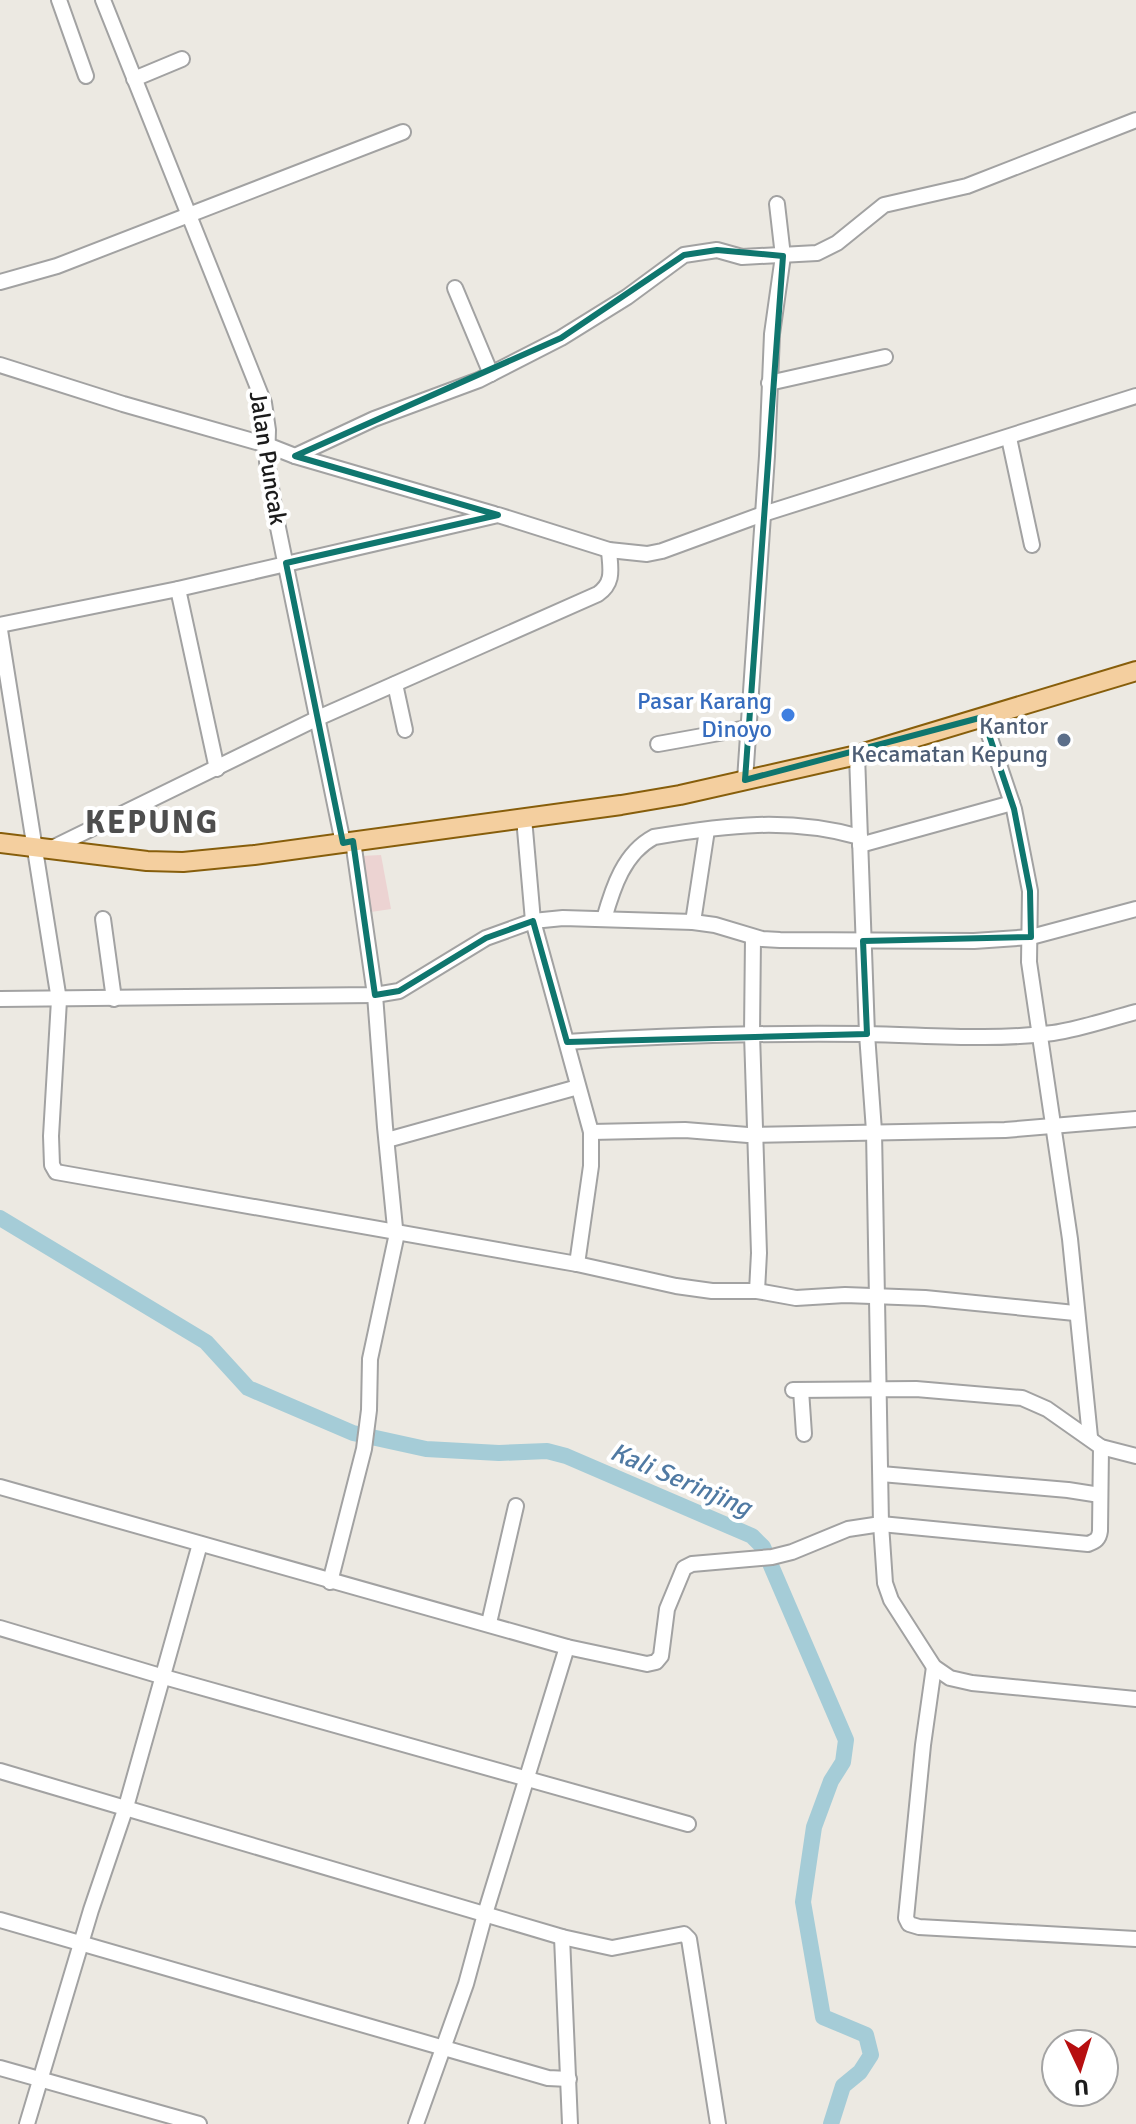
<svg xmlns="http://www.w3.org/2000/svg" width="1136" height="2124" viewBox="0 0 1136 2124" font-family="Signika,sans-serif">
<style>
.commercial{fill:#ecd3d2}
.lines{fill:none;stroke-linecap:round;stroke-linejoin:round}
.river{stroke:#a5ccd7;stroke-width:16}
.minor-casing{stroke:#a2a2a2;stroke-width:18}
.major-casing{stroke:#875e0b;stroke-width:22}
.minor{stroke:#fff;stroke-width:14}
.major{stroke:#f4cf9f;stroke-width:18}
.marked{fill:none;stroke:#0f766e;stroke-width:6;stroke-linejoin:round}
.shop-dot{fill:#3f7fe0;stroke:#fff;stroke-width:3}
.service-dot{fill:#5c6f8a;stroke:#fff;stroke-width:3}
.labels{text-anchor:middle;stroke-width:8;stroke-linejoin:round;paint-order:stroke}
.street-label{font-size:24px;fill:#1b1b1b;stroke:#fff}
.shop-label{font-size:24px;fill:#366cbe;stroke:#fff;text-anchor:end}
.service-label{font-size:24px;fill:#4e5e75;stroke:#fff;text-anchor:end}
.water-label{font-size:26px;font-style:italic;fill:#507aa3;stroke:#fff}
.district-label{font-size:32px;font-weight:bold;letter-spacing:2px;fill:#4e4e4e;stroke:#fff}
</style>
<rect width="100%" height="100%" fill="#ece9e2"/>
<polygon class="commercial" points="381,855 391,909 371,912 361,856"/>
<g class="lines">
<polyline class="river" points="0,1218 206,1342 248,1388 353,1433 426,1449 499,1453 547,1451 566,1456 752,1536 763,1547 846,1740 843,1762 831,1781 814,1827 803,1902 823,2017 866,2035 871,2055 860,2072 843,2086 831,2124"/>
<defs>
<g id="minor">
<polyline points="59,0 86,76"/>
<polyline points="103,0 264,403 268,430 267,462 275,513 343,843"/>
<polyline points="134,79 182,59"/>
<polyline points="0,282 57,266 403,132"/>
<polyline points="455,288 491,374"/>
<polyline points="0,365 123,404 267,445 295,456 494,514"/>
<polyline points="769,383 885,357"/>
<polyline points="1009,438 1032,545"/>
<polyline points="295,456 374,419 479,380 561,338 627,297 684,255 717,250 742,257 817,253 837,243 884,205 967,186 1136,120"/>
<polyline points="178,589 217,769"/>
<polyline points="0,625 178,589 498,515 609,550 647,554 662,551 763,514 1136,396"/>
<polyline points="0,630 59,1000 51,1136 52,1165 56,1172 577,1264 676,1286 712,1291 757,1291 796,1298 845,1295 925,1298 1075,1313"/>
<polyline points="395,684 405,730"/>
<polyline points="983,717 1014,809 1030,891 1029,962 1070,1239 1090,1437"/>
<polyline points="658,744 747,728"/>
<polyline points="857,755 867,1034 874,1131 881,1524 885,1583 891,1600 934,1667 950,1678 972,1683 1136,1699"/>
<polyline points="745,780 767,456 772,334 783,256 777,204"/>
<polyline points="524,818 533,921 591,1132 591,1166 577,1264"/>
<polyline points="860,845 1012,803"/>
<path d="M 50,849 L 318,718 L 598,594 C 615,582 610,568 609,550"/>
<polyline points="103,919 114,999"/>
<path d="M 604,919 C 613,887 624,853 654,837 C 726,825 789,817 860,837"/>
<polyline points="693,922 707,830"/>
<polyline points="753,937 752,1034 759,1253 757,1291"/>
<polyline points="0,999 375,995 399,991 486,938 533,921 563,918 693,922 715,925 762,939 780,940 974,941 1031,937 1136,909"/>
<path d="M 567,1042 C 666,1035 766,1033 865,1034 C 928,1035 990,1041 1053,1033 C 1081,1029 1109,1019 1136,1012"/>
<polyline points="591,1132 685,1130 748,1135 1005,1130 1136,1119"/>
<polyline points="387,1140 578,1087"/>
<polyline points="793,1390 916,1389 1022,1398 1047,1409 1101,1447 1136,1456"/>
<polyline points="801,1390 804,1434"/>
<polyline points="881,1474 1068,1490 1100,1495"/>
<path d="M 0,1487 L 567,1647 L 647,1664 L 656,1662 L 661,1656 L 667,1609 L 684,1568 L 692,1564 L 772,1557 L 792,1552 L 848,1529 L 881,1524 L 1088,1544 C 1096,1541 1099,1539 1100,1531 L 1101,1447"/>
<polyline points="330,1582 364,1449 369,1410 370,1359 396,1238 385,1127 375,995 353,841"/>
<polyline points="489,1623 516,1506"/>
<polyline points="0,1628 164,1677 688,1824"/>
<polyline points="934,1667 923,1745 906,1918 909,1924 919,1927 1136,1939"/>
<polyline points="0,1771 562,1937 612,1948 684,1934 689,1939 718,2124"/>
<polyline points="0,1920 548,2078 569,2079"/>
<polyline points="562,1937 570,2124"/>
<polyline points="0,2068 199,2124"/>
<polyline points="27,2124 91,1910 126,1807 200,1544"/>
<polyline points="416,2124 466,1984 485,1914 567,1647"/>
</g>
<polyline id="major" points="0,843 147,861 183,862 254,855 621,805 680,795 857,755 1136,671"/>
</defs>
<use href="#minor" class="minor-casing"/>
<use href="#major" class="major-casing"/>
<use href="#minor" class="minor"/>
<use href="#major" class="major"/>
</g>
<path class="marked" d="M 717,250 L 783,256 L 745,780 L 983,717 L 1014,809 L 1030,891 L 1031,937 L 863,941 L 867,1034 L 567,1042 L 533,921 L 486,938 L 399,991 L 375,995 L 353,841 L 343,843 L 286,563 L 498,515 L 295,456 L 561,338 L 684,255 Z"/>
<circle class="shop-dot" cx="788" cy="715" r="8"/>
<circle class="service-dot" cx="1064" cy="740" r="8"/>
<g class="labels">
<g class="street-label">
<text transform="translate(268 458) rotate(81)" y="8">Jalan Puncak</text>
</g>
<g class="shop-label">
<text x="772" y="709">Pasar Karang<tspan x="772" dy="28">Dinoyo</tspan></text>
</g>
<g class="service-label">
<text x="1048" y="734">Kantor<tspan x="1048" dy="28">Kecamatan Kepung</tspan></text>
</g>
<g class="water-label">
<text transform="translate(681 1479) rotate(23)" y="9">Kali Serinjing</text>
</g>
<g class="district-label">
<text x="152" y="833">KEPUNG</text>
</g>
</g>
<g transform="translate(1080 2068) rotate(176)"><circle r="38" fill="#ffffff" stroke="#a4a4a4" stroke-width="2"/>
<path d="M0-6L14 30L0 20L-14 30Z" fill="#b70f10"/>
<text y="-12" font-size="22" font-weight="bold" text-anchor="middle" fill="#1b1b1b">U</text>
</g>
</svg>
